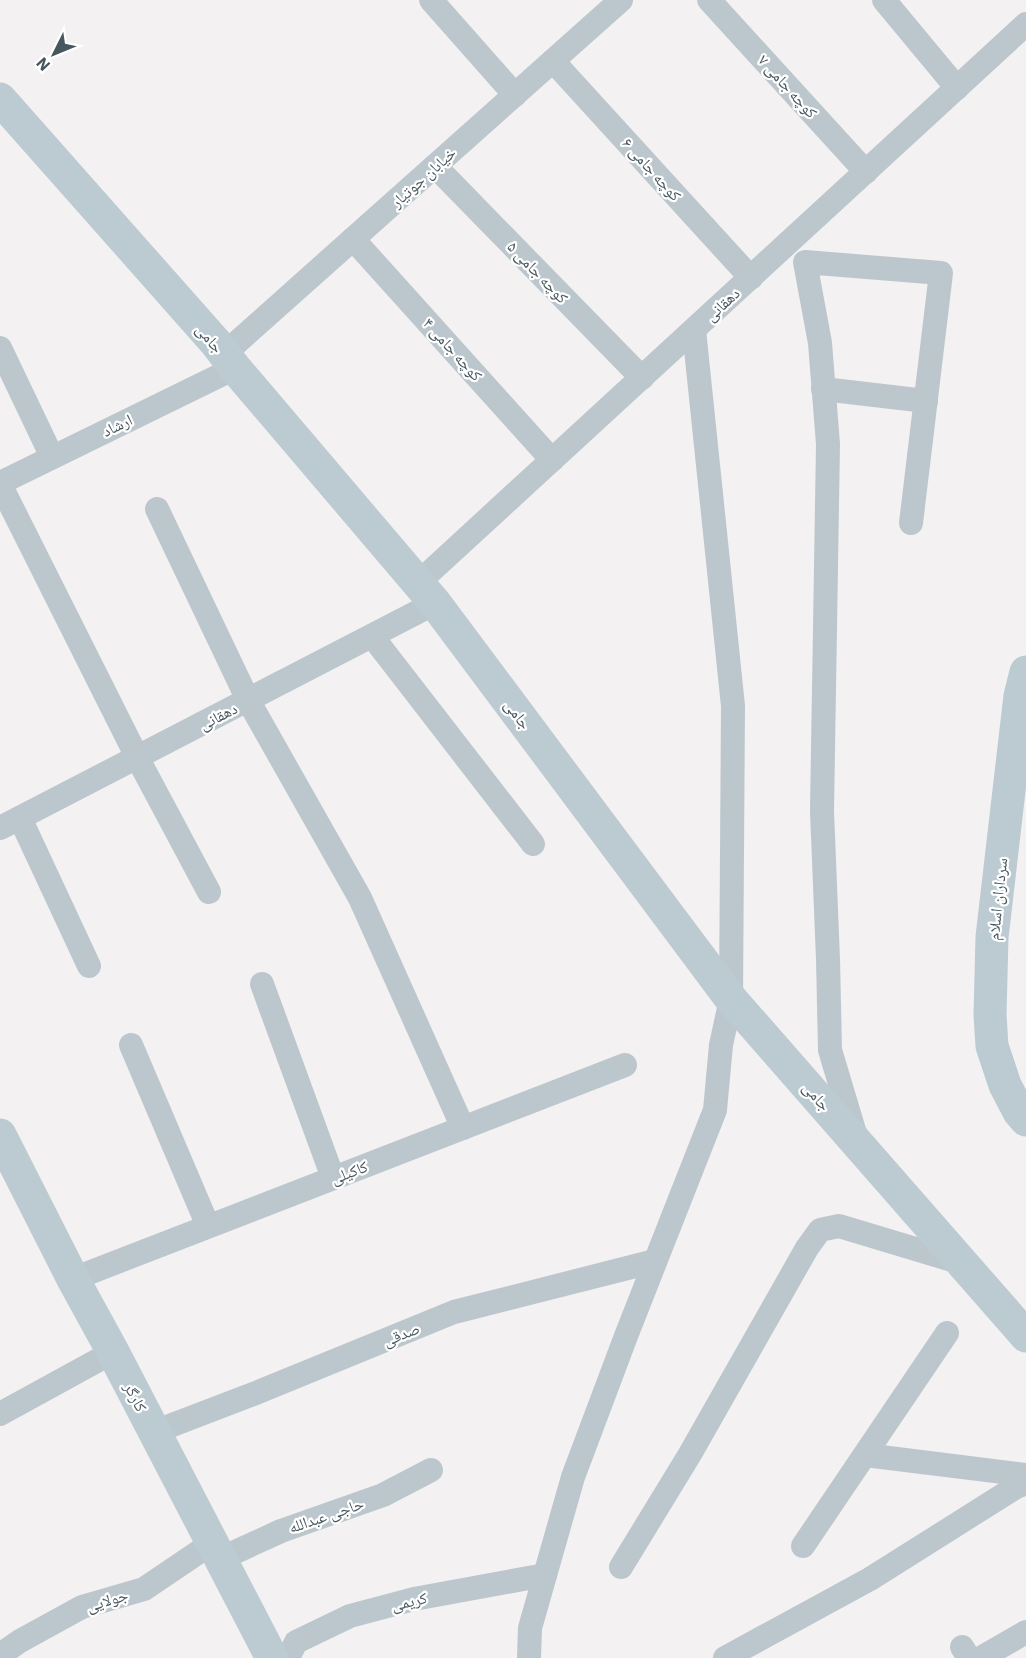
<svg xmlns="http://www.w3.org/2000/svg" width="1026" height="1658" viewBox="0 0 1026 1658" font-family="'IBM Plex Sans','Noto Naskh Arabic',sans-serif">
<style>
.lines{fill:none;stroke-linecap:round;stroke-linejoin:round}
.street{stroke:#bcc7cd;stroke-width:24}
.secondary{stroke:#bccad2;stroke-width:33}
.labels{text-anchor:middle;stroke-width:4.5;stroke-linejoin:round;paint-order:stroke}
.street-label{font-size:16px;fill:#48575e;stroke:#fff}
</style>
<rect width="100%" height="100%" fill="#f3f1f1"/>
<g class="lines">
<g class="street">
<polyline points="431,0 515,95"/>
<polyline points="709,0 866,172"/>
<polyline points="884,0 957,88"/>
<polyline points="553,61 751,278"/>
<polyline points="435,166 642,378"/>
<polyline points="353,239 552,460"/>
<polyline points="0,348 52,457"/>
<polyline points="224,354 621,0"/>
<polyline points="823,389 926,401"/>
<polyline points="0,483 235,368"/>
<polyline points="0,484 137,757 209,892"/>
<polyline points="157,509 248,700 360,898 463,1128"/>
<polyline points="418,583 1026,24"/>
<polyline points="372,636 533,844"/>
<polyline points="20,818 89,966"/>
<polyline points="0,828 435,603"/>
<polyline points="262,984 333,1178"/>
<polyline points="131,1045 208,1226"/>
<polyline points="856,1137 830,1050 828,959 822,811 828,444 820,343 805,262 941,273 911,523"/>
<polyline points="73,1279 625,1065"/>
<polyline points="0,1414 113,1352"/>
<polyline points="154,1432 256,1393 454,1312 655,1261"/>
<polyline points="865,1455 1026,1475"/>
<polyline points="803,1546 947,1333"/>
<polyline points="220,1559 281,1531 383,1495 431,1470"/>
<polyline points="621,1567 690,1454 807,1248 820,1230 839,1226 962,1263"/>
<polyline points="962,1647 969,1658"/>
<polyline points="0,1655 20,1641 82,1607 144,1589 212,1543"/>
<polyline points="288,1658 296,1642 350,1616 414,1599 545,1575"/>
<polyline points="529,1658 530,1628 573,1477 626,1336 715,1110 721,1045 731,999 733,706 694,330"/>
<polyline points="725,1658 870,1579 1016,1487 1026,1483"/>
<polyline points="981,1658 1026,1632"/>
</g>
<g class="secondary">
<polyline points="0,99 216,343 235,368 435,603 731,999 1026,1336"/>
<polyline points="1026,672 1020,696 992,937 990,1015 992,1046 1005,1085 1019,1112 1026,1120"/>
<polyline points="0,1135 73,1279 113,1352 272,1658"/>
</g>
</g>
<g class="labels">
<g class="street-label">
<text transform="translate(788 86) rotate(48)" y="6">کوچه جامی ۷</text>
<text transform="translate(652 169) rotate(48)" y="6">کوچه جامی ۶</text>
<text transform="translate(423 177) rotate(-42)" y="6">خیابان جوتیار</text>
<text transform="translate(538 272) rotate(46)" y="6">کوچه جامی ۵</text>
<text transform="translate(722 304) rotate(-43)" y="6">دهقانی</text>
<text transform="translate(210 338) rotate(50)" y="6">جامی</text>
<text transform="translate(453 349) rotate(48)" y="6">کوچه جامی ۴</text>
<text transform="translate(117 425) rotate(-26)" y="6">ارشاد</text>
<text transform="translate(518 714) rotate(53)" y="6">جامی</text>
<text transform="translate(218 716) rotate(-27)" y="6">دهقانی</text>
<text transform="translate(997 899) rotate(-84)" y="6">سرداران اسلام</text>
<text transform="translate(817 1096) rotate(49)" y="6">جامی</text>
<text transform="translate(349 1172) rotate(-21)" y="6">کاکیلی</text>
<text transform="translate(401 1334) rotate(-22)" y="6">صدقی</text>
<text transform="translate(136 1397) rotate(63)" y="6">کارگر</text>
<text transform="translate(326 1515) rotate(-19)" y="6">حاجی عبدالله</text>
<text transform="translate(107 1600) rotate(-17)" y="6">جولایی</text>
<text transform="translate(409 1601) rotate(-13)" y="6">کریمی</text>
</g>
</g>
<g transform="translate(54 54) rotate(227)" stroke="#ffffff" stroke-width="4.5" paint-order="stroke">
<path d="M0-4.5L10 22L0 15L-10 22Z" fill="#48575e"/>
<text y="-9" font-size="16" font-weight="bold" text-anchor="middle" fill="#48575e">N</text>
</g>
</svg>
